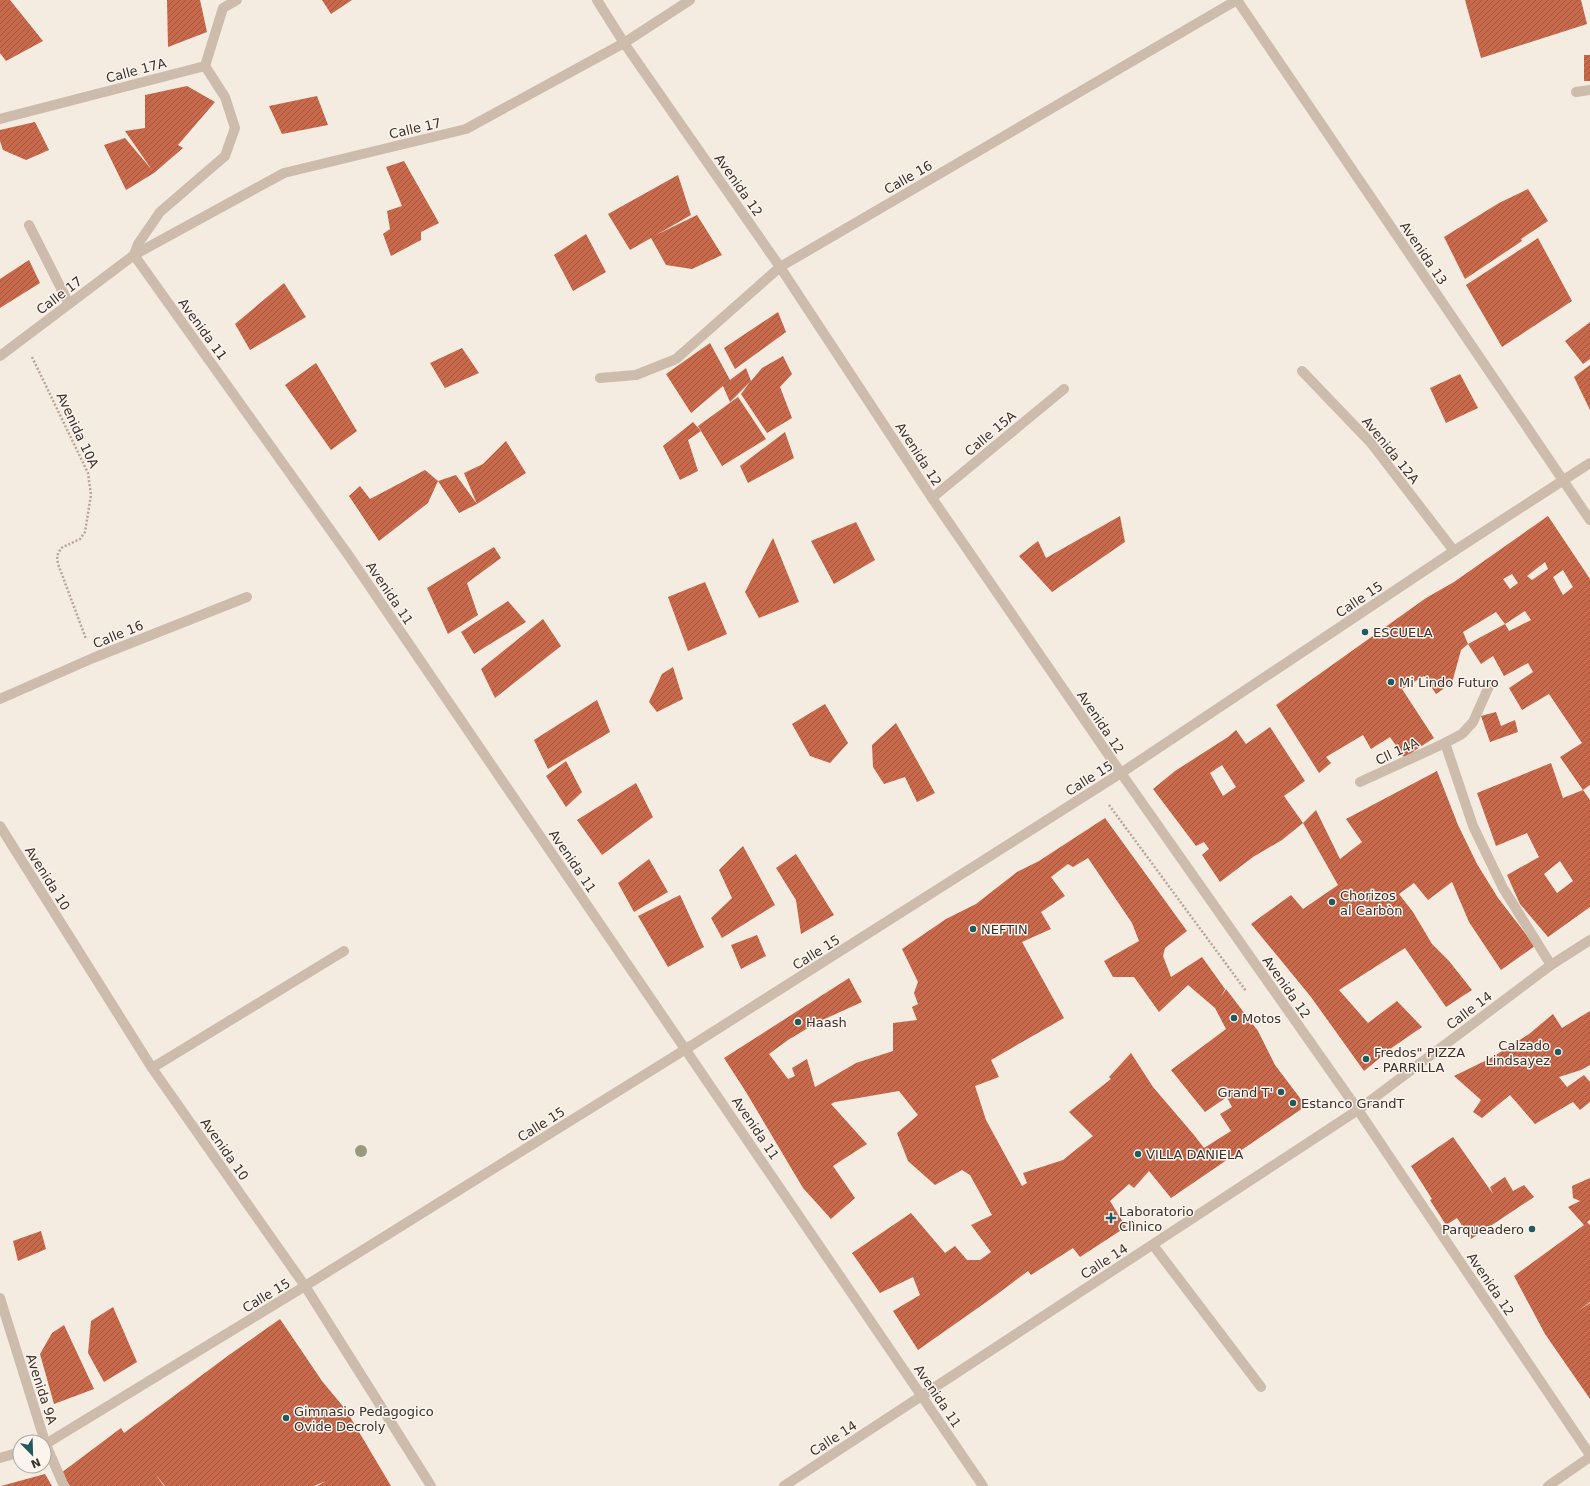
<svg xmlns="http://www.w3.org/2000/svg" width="1590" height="1486" viewBox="0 0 1590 1486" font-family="'DejaVu Sans',sans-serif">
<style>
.building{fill:url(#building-hatch);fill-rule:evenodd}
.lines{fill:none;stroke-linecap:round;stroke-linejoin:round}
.path{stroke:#b9a596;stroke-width:2.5;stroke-dasharray:2 2;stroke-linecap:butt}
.minor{stroke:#cdbbac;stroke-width:10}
.tree{fill:#969b7f}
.poi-dot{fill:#1f5a5e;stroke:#fbf5ee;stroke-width:1.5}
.labels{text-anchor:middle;stroke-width:3;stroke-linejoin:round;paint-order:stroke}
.street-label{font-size:13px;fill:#3b302b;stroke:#fbf5ee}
.poi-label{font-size:13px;fill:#3b302b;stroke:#fbf5ee;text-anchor:start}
</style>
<defs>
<pattern id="building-hatch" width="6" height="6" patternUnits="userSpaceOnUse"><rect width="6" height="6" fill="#c8694b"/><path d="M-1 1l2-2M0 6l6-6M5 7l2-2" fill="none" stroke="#a4573f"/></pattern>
</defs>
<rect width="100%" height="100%" fill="#f4ebe1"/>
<g class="building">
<polygon points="0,0 10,0 43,41 6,61 0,53"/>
<polygon points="167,0 200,0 207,32 168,47"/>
<polygon points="322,0 352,0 331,14"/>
<polygon points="1465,0 1581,0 1587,24 1481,58"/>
<rect x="1584" y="55" width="6" height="26"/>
<polygon points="187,86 215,102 178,145 183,148 154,173 126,190 104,145 125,138 152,170 125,131 145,128 145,95"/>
<polygon points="317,96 328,125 282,134 269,106"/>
<polygon points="35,122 49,150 26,160 3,150 0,141 0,130"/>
<polygon points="404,161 439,223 421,232 421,240 391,256 383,234 390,229 387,211 402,206 386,167"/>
<polygon points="678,175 691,215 656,235 697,215 722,255 692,269 666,265 651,238 630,250 608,214"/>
<polygon points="1528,189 1548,221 1521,239 1522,241 1465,279 1444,237 1499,203"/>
<polygon points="586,234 606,272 573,291 554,255"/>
<polygon points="1538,238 1572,301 1502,347 1466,285"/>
<polygon points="29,260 40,283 0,308 0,279"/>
<polygon points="284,283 306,317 250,350 235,324"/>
<polygon points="778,312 786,332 735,369 724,348"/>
<polygon points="1590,322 1590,359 1583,364 1565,341"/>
<polygon points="710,343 730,380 746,368 751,381 762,368 783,356 792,374 780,387 792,418 767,433 741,394 750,382 730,402 723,386 691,413 666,374"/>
<polygon points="462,348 479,373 445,388 430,363"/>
<polygon points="316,363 357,431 331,450 285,385"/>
<polygon points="1590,365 1590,410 1574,377"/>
<polygon points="1460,374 1478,408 1446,423 1430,388"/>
<polygon points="738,397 766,439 722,466 698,426"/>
<polygon points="693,422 701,431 688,440 698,471 680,480 663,446"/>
<polygon points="785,432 794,458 748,483 740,466"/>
<polygon points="506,441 526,473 477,504 459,513 438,481 456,475 477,504 464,473 483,464"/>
<polygon points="425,470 438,481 428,503 379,541 349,496 360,486 370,499"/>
<polygon points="1120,516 1125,542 1052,592 1019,556 1038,541 1046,558"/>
<path d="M 1548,516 L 1590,579 L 1590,785 L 1583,790 L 1560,757 L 1582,743 L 1549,694 L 1522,710 L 1509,688 L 1533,672 L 1528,663 L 1504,676 L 1493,656 L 1481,664 L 1468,644 L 1505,624 L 1509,631 L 1531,620 L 1525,611 L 1505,624 L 1496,612 L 1463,632 L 1468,644 L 1461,650 L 1452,683 L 1436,694 L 1424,676 L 1402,689 L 1434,738 L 1414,751 L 1406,760 L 1390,737 L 1371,749 L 1363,735 L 1326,757 L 1331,763 L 1319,773 L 1276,705 L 1426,598 L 1454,582 ZM 1545,562 L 1548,569 L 1532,580 L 1527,576 ZM 1563,570 L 1573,587 L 1563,595 L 1553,577 ZM 1512,574 L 1518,583 L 1510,589 L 1503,579 Z"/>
<polygon points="856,522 875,560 834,584 811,541"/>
<polygon points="773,538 799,602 759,618 745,592"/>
<polygon points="494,547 501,558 467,583 478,615 448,634 427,588"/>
<polygon points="705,582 727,634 688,651 668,597"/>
<polygon points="508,601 526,622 474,654 461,632"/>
<polygon points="543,619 561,646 495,698 481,669"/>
<polygon points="673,667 683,699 657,712 649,702 662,674"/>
<polygon points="597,700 610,732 548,769 534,740"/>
<polygon points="825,704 848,743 830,763 810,756 792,724"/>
<polygon points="1496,712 1501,726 1515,720 1518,732 1490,742 1481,716"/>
<polygon points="896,723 935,793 917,802 905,777 884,784 873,767 872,745"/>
<path d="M 1270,727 L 1305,781 L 1284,796 L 1303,823 L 1282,840 L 1253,857 L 1220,882 L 1202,855 L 1209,849 L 1204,842 L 1196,846 L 1153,789 L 1175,771 L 1228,737 L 1236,730 L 1246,744 ZM 1222,765 L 1236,787 L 1223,796 L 1210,773 Z"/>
<polygon points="566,761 582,792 566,807 546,776"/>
<path d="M 1551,763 L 1563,798 L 1583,790 L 1590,800 L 1590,907 L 1548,937 L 1520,904 L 1507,875 L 1539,857 L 1527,833 L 1496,846 L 1477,793 ZM 1560,861 L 1573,881 L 1557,893 L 1544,874 Z"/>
<polygon points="1437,771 1458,825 1477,864 1498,898 1535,946 1501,970 1469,922 1452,882 1428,900 1414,883 1399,894 1413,912 1432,944 1449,961 1472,990 1446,1007 1405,948 1339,990 1368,1023 1397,1001 1422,1027 1393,1047 1364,1071 1311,997 1251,924 1291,895 1303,909 1338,885 1303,823 1316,810 1340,859 1362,842 1346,819"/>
<polygon points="636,783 653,817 602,855 577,820"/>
<path d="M 1105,818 L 1187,931 L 1165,948 L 1163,956 L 1171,977 L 1202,957 L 1225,989 L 1221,997 L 1226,989 L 1258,1031 L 1275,1065 L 1306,1106 L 1171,1198 L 1149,1171 L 1134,1188 L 1129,1184 L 1110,1201 L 1126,1227 L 1080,1257 L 1073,1248 L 1031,1275 L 1028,1271 L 992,1298 L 918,1350 L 893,1311 L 920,1295 L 913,1277 L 880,1293 L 852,1253 L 911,1213 L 945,1253 L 955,1246 L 967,1260 L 980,1260 L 991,1252 L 971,1225 L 992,1215 L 970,1175 L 962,1170 L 935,1185 L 908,1161 L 897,1133 L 918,1115 L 899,1091 L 835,1102 L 831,1104 L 867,1144 L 833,1166 L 855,1198 L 831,1219 L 803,1188 L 746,1092 L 724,1058 L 849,978 L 862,1002 L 818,1022 L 788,1040 L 769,1054 L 788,1079 L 795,1076 L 792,1068 L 807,1059 L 815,1087 L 856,1063 L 893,1051 L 893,1023 L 917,1020 L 912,1007 L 918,1004 L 914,993 L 918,982 L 902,949 L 946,919 L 976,904 L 1017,872 L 1039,861 ZM 1088,858 L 1132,923 L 1139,941 L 1104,961 L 1113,977 L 1134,977 L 1159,1012 L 1188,985 L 1215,1008 L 1226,1029 L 1171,1070 L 1205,1112 L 1227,1097 L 1232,1107 L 1220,1114 L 1231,1131 L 1204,1148 L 1194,1135 L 1153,1087 L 1131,1053 L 1109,1077 L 1111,1079 L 1069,1112 L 1093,1136 L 1063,1160 L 1023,1173 L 1027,1183 L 1022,1186 L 986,1120 L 975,1086 L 999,1077 L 991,1060 L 1064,1018 L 1022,942 L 1051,929 L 1041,912 L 1065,896 L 1051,877 L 1068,864 L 1073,867 Z"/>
<polygon points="743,846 775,905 722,938 711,918 732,898 719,870"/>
<polygon points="796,854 834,915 801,934 796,900 776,868"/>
<polygon points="649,859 668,892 634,912 618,883"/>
<polygon points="680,895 704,947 668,967 638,916"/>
<polygon points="757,935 766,956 741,969 731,945"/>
<polygon points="1590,1011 1590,1065 1581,1070 1559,1077 1567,1087 1584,1075 1590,1082 1590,1102 1580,1110 1573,1102 1535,1124 1510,1095 1482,1118 1473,1112 1481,1100 1454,1076 1491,1058 1529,1034 1553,1014 1562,1028"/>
<polygon points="1453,1137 1493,1194 1490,1187 1505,1177 1513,1191 1524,1185 1534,1197 1471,1239 1457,1218 1446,1225 1430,1200 1432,1199 1411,1166"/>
<polygon points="1590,1178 1590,1220 1587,1222 1590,1225 1590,1302 1578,1311 1590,1303 1590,1399 1545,1334 1514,1276 1584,1225 1568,1207 1580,1201 1573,1198 1572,1186"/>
<polygon points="41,1231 46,1249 18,1261 13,1241"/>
<polygon points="113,1307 137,1362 104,1382 88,1353 91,1321"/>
<polygon points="280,1319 322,1381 346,1410 391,1486 317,1486 326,1481 314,1486 165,1486 155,1474 164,1486 70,1486 61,1473 121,1428 124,1433 229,1355"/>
<polygon points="64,1325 94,1389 54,1404 40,1354 52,1333"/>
<polygon points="45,1474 52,1486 1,1486"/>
</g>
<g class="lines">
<g class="path">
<polyline points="32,357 88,473 91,495 85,532 80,539 61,548 57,556 58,564 86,639"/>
<polyline points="1109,805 1246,991"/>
</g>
<g class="minor">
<polyline points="597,0 624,43 780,267 932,498 1121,773 1358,1110 1590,1455"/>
<polyline points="1237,0 1590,520"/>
<polyline points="205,66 223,8 237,0"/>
<polyline points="1576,92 1590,90"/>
<polyline points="0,119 205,66"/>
<polyline points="29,225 69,304"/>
<polyline points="134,255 349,556 983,1486"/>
<polyline points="134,255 138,244 160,212 225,156 235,128 225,97 205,66"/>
<polyline points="0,356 134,255 284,173 466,129 624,43 690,0"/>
<polyline points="1302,371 1371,443 1454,551"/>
<polyline points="600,378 636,375 676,359 780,267 1237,0"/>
<polyline points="932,498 1064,389"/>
<polyline points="1490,684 1473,722 1462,734 1445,743 1473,826 1503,888 1551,965"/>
<polyline points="0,699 93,658 247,597"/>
<polyline points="1360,782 1445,743"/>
<polyline points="0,826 152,1068 305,1286 431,1486"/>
<polyline points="152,1068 344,951"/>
<polyline points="1153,1245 1261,1387"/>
<polyline points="0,1298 46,1445 64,1486"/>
<polyline points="44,1445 305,1286 686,1049 1121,773 1454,551 1590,463"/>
<polyline points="0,1458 20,1452"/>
<polyline points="784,1486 1358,1110 1551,965 1590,940"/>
<polyline points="1548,1486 1590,1457"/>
</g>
</g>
<circle class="tree" cx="361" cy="1151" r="6"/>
<g class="poi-dot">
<circle cx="1365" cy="632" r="4"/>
<circle cx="1391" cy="682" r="4"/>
<circle cx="1332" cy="902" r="4"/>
<circle cx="973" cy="929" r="4"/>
<circle cx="1234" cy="1018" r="4"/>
<circle cx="798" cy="1022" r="4"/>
<circle cx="1558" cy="1052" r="4"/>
<circle cx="1366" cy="1059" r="4"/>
<circle cx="1281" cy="1092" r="4"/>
<circle cx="1293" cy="1103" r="4"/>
<circle cx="1138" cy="1154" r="4"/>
<path d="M1109 1212h4v4h4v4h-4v4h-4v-4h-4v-4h4z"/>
<circle cx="1532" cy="1229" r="4"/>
<circle cx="286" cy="1418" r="4"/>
</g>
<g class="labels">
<g class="street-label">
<text transform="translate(136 70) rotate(-15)" y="5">Calle 17A</text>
<text transform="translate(415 128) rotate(-13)" y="5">Calle 17</text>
<text transform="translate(908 177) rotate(-30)" y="5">Calle 16</text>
<text transform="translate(739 185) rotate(55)" y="5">Avenida 12</text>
<text transform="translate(1424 253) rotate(56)" y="5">Avenida 13</text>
<text transform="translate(59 295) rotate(-37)" y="5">Calle 17</text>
<text transform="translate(203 329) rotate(54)" y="5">Avenida 11</text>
<text transform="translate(78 430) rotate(65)" y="5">Avenida 10A</text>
<text transform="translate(990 433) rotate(-40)" y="5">Calle 15A</text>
<text transform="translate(1391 450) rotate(51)" y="5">Avenida 12A</text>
<text transform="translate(919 454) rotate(57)" y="5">Avenida 12</text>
<text transform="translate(390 593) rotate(56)" y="5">Avenida 11</text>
<text transform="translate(1359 599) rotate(-34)" y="5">Calle 15</text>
<text transform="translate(118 634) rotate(-22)" y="5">Calle 16</text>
<text transform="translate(1101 722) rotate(56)" y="5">Avenida 12</text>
<text transform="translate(1397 751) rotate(-25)" y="5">Cll 14A</text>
<text transform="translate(1089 778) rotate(-32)" y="5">Calle 15</text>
<text transform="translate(573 861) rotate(56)" y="5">Avenida 11</text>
<text transform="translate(48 878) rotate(58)" y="5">Avenida 10</text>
<text transform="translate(816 952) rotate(-32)" y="5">Calle 15</text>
<text transform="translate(1287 987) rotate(55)" y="5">Avenida 12</text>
<text transform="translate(1469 1010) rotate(-37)" y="5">Calle 14</text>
<text transform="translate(541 1124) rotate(-32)" y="5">Calle 15</text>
<text transform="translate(756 1128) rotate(56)" y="5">Avenida 11</text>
<text transform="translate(225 1149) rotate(55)" y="5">Avenida 10</text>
<text transform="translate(1104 1261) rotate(-33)" y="5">Calle 14</text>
<text transform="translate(1491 1284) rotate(56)" y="5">Avenida 12</text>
<text transform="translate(266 1295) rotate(-31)" y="5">Calle 15</text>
<text transform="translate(42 1389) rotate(72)" y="5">Avenida 9A</text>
<text transform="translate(938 1396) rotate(56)" y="5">Avenida 11</text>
<text transform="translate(833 1438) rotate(-33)" y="5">Calle 14</text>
</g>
<g class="poi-label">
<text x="1373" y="637">ESCUELA</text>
<text x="1399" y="687">Mi Lindo Futuro</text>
<text x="1340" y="900">Chorizos<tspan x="1340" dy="15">al Carbòn</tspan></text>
<text x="981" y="934">NEFTIN</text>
<text x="1242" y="1023">Motos</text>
<text x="806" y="1027">Haash</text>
<text x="1550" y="1050" text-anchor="end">Calzado<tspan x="1550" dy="15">Lindsayez</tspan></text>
<text x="1374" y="1057">Fredos" PIZZA<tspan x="1374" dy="15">- PARRILLA</tspan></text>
<text x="1273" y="1097" text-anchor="end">Grand T'</text>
<text x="1301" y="1108">Estanco GrandT</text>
<text x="1146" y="1159">VILLA DANIELA</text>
<text x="1119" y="1216">Laboratorio<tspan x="1119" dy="15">Clìnico</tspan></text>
<text x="1524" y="1234" text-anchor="end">Parqueadero</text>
<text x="294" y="1416">Gimnasio Pedagogico<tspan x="294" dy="15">Ovide Decroly</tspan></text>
</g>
</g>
<g transform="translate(32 1454) rotate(157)"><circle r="19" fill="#fbf5ee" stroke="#aea6a0"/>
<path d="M0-3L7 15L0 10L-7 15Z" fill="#1f5a5e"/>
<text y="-6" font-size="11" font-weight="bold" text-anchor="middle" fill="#3b302b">N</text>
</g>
</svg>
